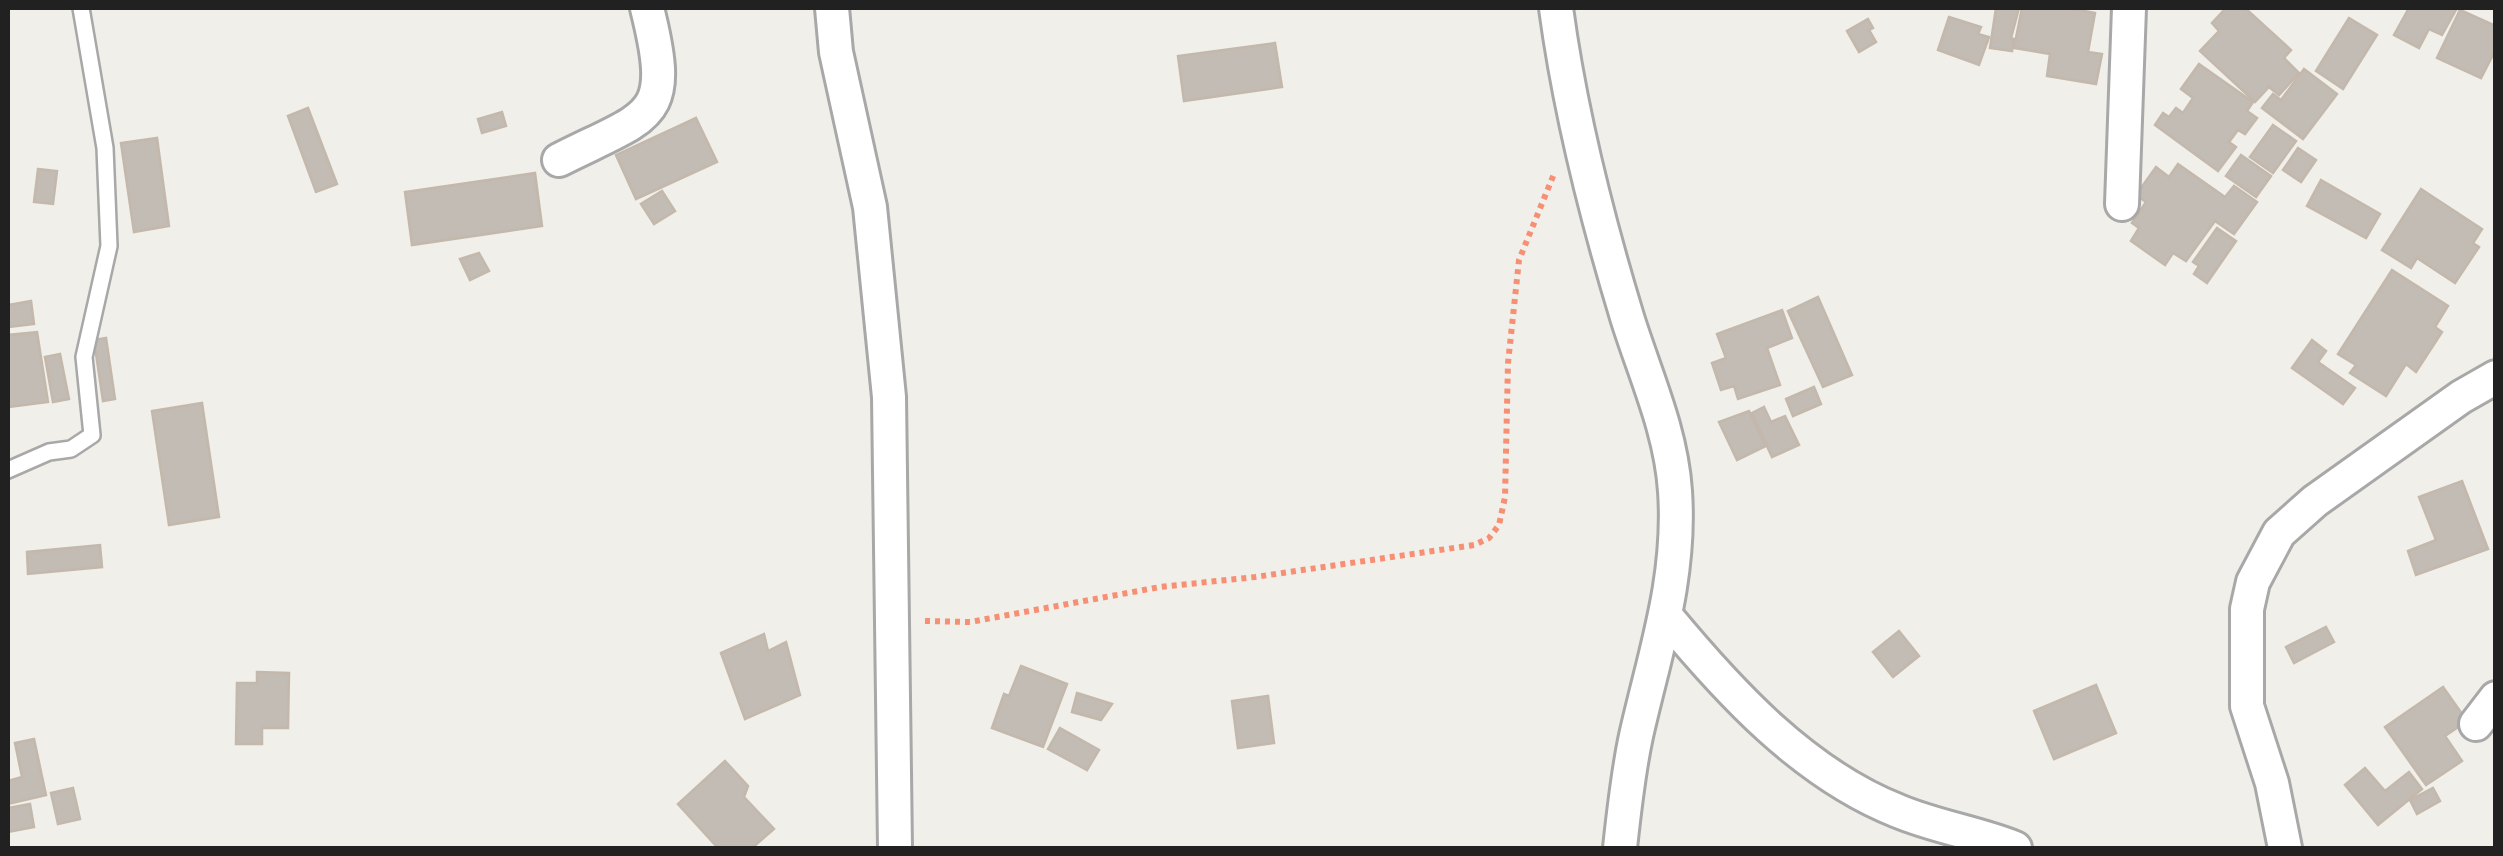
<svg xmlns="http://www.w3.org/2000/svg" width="2503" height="856" viewBox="0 0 2503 856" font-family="'Titillium Web',sans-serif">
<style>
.building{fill:#c2bcb5;stroke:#c3b8ab;stroke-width:2.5}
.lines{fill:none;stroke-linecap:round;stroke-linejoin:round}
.lane-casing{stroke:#a8a8a8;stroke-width:20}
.street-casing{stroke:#a8a8a8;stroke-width:38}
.path{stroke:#f78f74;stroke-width:6;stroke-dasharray:5 5;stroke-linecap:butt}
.lane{stroke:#fff;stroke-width:15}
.street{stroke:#fff;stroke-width:32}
</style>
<rect width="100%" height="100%" fill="#f1efe9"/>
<g class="building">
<polygon points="1996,8 2019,8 2011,38 2014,39 2012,51 1990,48"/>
<polygon points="2022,8 2069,8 2095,13 2088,52 2102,54 2096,84 2047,76 2050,54 2014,48"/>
<polygon points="2226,8 2245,8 2291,50 2284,58 2299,73 2279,95 2269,87 2255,102 2200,51 2219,31 2212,23"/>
<polygon points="2409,8 2457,8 2442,35 2429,29 2419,48 2394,35"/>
<polygon points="2460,10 2496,26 2496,49 2481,78 2437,58"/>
<polygon points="1949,17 1981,27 1978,34 1989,37 1979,65 1938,50"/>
<polygon points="2349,18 2377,35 2343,89 2316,71"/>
<polygon points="1868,19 1873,28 1869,30 1876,42 1859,52 1847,31"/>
<polygon points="1275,43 1282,87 1184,101 1178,56"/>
<polygon points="2199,64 2253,102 2247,111 2257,118 2245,134 2238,130 2229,142 2236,147 2218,171 2155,125 2163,113 2169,117 2176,108 2183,113 2193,98 2181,89"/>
<polygon points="2304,69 2337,94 2303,139 2262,108 2273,94 2281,100"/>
<polygon points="308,108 337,184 316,192 288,116"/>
<polygon points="502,112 506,126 482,133 478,119"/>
<polygon points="696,118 717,162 636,199 616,155"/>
<polygon points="2273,125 2296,141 2273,173 2250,157"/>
<polygon points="157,138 169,226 134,232 121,143"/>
<polygon points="2298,148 2316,160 2301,182 2283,170"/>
<polygon points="2241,155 2271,176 2256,197 2226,176"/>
<polygon points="2178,164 2225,197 2234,186 2257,202 2234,234 2215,221 2186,261 2173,253 2165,265 2131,241 2139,228 2132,223 2146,202 2136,195 2156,167 2169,177"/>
<polygon points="38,169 57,171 53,204 34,202"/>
<polygon points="535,173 542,226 412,245 405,192"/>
<polygon points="2321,180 2380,214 2366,238 2307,206"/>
<polygon points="2421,189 2482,229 2473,243 2479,247 2455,283 2417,258 2411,268 2382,250"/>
<polygon points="662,191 675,211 654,224 641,204"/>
<polygon points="2217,228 2236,241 2207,283 2194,274 2199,266 2193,262"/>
<polygon points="479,253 489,271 470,280 460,259"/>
<polygon points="2392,270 2448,306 2435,327 2442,332 2416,372 2406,364 2386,396 2350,373 2356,365 2338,354"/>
<polygon points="1818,297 1852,375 1823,387 1788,311"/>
<polygon points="31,301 34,324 8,327 8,305"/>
<polygon points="1782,310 1792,338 1767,348 1780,385 1738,399 1734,386 1721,390 1712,363 1726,358 1717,334"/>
<polygon points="37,332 48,402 8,407 8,335"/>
<polygon points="106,338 115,399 103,401 94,340"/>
<polygon points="2312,340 2326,351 2318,362 2355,388 2343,404 2292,368"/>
<polygon points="60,354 69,399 53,402 45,357"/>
<polygon points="1814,387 1821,404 1793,416 1786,399"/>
<polygon points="202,403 219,517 169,525 152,411"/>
<polygon points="1764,407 1771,422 1785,416 1799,445 1772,457 1752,413"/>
<polygon points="1749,411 1766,446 1737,460 1719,422"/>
<polygon points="2462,481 2488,549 2416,575 2408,551 2436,540 2419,497"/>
<polygon points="100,545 102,567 28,574 27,552"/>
<polygon points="2326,627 2334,642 2294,663 2286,647"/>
<polygon points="1899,631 1919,656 1893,677 1873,652"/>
<polygon points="764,634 768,651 786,642 800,695 745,719 721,653"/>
<polygon points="1021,666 1067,684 1043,747 992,728 1004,694 1009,696"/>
<polygon points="257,672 289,673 288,728 262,728 262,744 236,744 237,683 257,683"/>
<polygon points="2096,685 2116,733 2054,759 2034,711"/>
<polygon points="2443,687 2467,721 2445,736 2462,761 2426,785 2385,727"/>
<polygon points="1077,693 1112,704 1101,720 1072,712"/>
<polygon points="1268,696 1274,743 1238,748 1232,701"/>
<polygon points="1060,728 1099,750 1087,770 1048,749"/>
<polygon points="34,739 46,795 8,804 8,781 22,777 15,743"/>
<polygon points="725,761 748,786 744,797 774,829 752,848 718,848 678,804"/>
<polygon points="2365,768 2385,791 2409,772 2422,789 2378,825 2345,785"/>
<polygon points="73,788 80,819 58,824 51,793"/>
<polygon points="2433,788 2440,801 2417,814 2410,800"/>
<polygon points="30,804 34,827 8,832 8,808"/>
</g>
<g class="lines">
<defs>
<polyline id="lane" points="8,470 49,452 71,449 92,435 84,357 109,246 105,148 81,8"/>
<g id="street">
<polyline points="832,8 836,52 870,207 889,397 895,848"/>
<path d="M 1556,8 C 1570,112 1596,215 1627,317 C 1645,375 1671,430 1675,491 C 1681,579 1655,652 1636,736 C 1628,773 1624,811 1620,848"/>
<path d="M 559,160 C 652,113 675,120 647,8"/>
<polyline points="2122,204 2129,8"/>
<path d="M 1666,616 C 1729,692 1804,774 1898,811 C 1936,827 1978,833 2015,848"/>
<polyline points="2476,724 2496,698"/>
<polyline points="2285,848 2272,783 2247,706 2247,609 2253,582 2279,533 2315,501 2461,397 2496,377"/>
</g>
</defs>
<use href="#lane" class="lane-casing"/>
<use href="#street" class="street-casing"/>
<polyline class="path" points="925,621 970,622 1160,587 1255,577 1474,545 1489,538 1499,525 1505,497 1508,363 1519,260 1554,174"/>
<use href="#lane" class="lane"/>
<use href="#street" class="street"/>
</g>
<rect width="2503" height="856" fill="none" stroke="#212121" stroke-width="20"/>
</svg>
